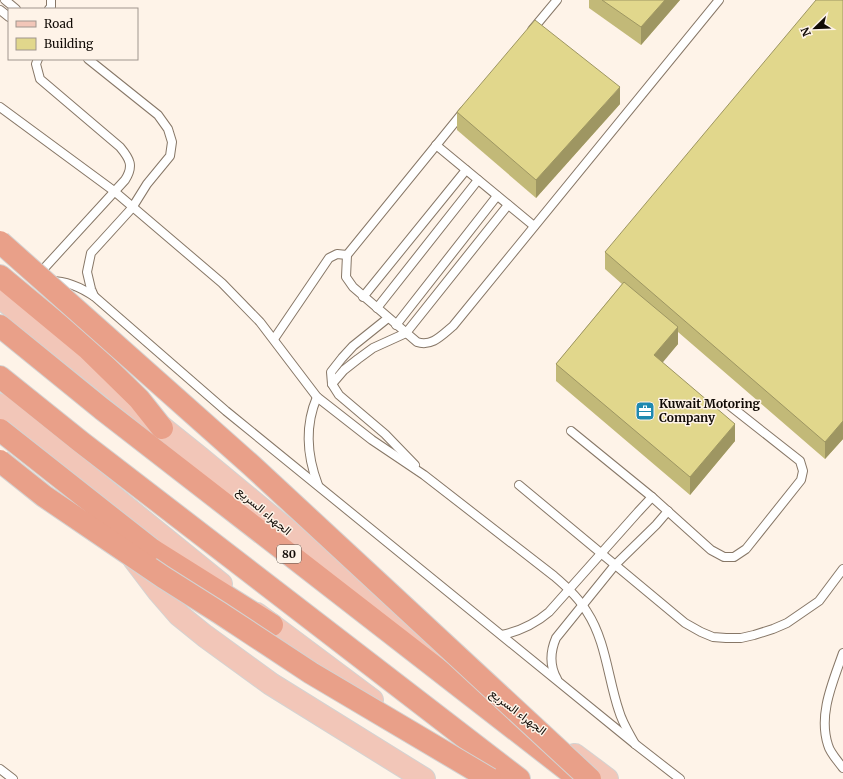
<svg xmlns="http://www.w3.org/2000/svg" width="843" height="779" viewBox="0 0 843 779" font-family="Merriweather,Vazirmatn,serif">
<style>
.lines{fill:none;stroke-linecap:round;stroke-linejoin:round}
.service-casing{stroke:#877767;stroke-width:10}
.primary-casing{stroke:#d4d3d2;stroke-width:24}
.motorway-casing{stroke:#d4d3d2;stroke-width:24}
.service{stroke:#fff;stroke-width:8}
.primary{stroke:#f2c6b8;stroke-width:22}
.motorway{stroke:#e9a089;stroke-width:22}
.motorway-bridge-casing{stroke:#d4d3d2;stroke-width:24;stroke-linecap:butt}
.motorway-bridge{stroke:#e9a089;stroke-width:22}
.wall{fill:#c2b978}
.shaded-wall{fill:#9e9662}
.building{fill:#e1d78c;stroke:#9e9662}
.labels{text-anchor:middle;stroke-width:3;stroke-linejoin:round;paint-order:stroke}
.shield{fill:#fef3e8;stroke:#58514a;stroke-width:1}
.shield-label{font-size:11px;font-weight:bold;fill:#110b06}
.poi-label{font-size:12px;font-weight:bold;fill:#110b06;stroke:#fef3e8;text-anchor:start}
.street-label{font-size:12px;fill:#110b06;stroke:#fef3e8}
</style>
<rect width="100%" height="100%" fill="#fef3e8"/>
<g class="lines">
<defs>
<g id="service">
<polyline points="5,0 16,9"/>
<polyline points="49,9 51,7 51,0"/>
<polyline points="0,10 9,17"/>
<polyline points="532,30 557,0"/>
<polyline points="88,59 158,115 168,129 172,142 170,156 147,184 132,208 91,253 87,272 91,289 94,296"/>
<path d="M 0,107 L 114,191 L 222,283 L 260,322 L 317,397 L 372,440 L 424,475 L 554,576 C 567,587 579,598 587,612 C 606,641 608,679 619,711 C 622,722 629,733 635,744"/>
<path d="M 464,111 L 347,255 L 346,277 L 353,287 L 417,342 C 432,347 442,335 453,326 L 719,0"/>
<polyline points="436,145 534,226"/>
<path d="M 38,275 L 125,180 C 134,166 130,159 120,147 L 40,79 L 36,64 L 38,59"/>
<path d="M 51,281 C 68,281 82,288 95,297 L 226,411 L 635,744 L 680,779"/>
<polyline points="363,297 466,170"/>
<polyline points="377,308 478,180"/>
<polyline points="388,318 353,346 342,358 331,372 332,384 339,395 385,434 415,465"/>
<polyline points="396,325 497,196"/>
<polyline points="274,339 329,258 337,254 347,255"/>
<polyline points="332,384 344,370 358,359 373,348 406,333 508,205"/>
<path d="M 317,397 C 305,425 307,456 318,485"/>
<polyline points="571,431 652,497 711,550 724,557 734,557 746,549 801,480 803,471 800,461 729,405"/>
<polyline points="519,485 685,623 701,632 713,637 726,638 741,638 754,635 773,629 787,623 819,601 843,569"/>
<path d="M 502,635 C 520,631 535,624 549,612 L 638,512 L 652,497"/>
<path d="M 843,653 C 833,682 818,714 828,745 C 830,753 838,761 843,768"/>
<path d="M 557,679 C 549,665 550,652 556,638 L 615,565 L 656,525 L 668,511"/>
<polyline points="0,769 13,779"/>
</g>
<g id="primary">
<polyline points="0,297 199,457 328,564 438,650"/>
<polyline points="0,405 221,584"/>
<polyline points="134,559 159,592 179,615 205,636 271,684 424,779"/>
<polyline points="257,614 372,700"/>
<polyline points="575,755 607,779"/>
</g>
<g id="motorway">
<polyline points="0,276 87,348 139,399 162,428"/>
<polyline points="0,326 102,409 570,772"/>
<polyline points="0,377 81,442 519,779"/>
<polyline points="151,549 272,625"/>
</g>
</defs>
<use href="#service" class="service-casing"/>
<use href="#primary" class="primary-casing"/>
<use href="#motorway" class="motorway-casing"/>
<use href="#service" class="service"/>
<use href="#primary" class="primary"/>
<use href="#motorway" class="motorway"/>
<defs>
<g id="motorway-bridge">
<polyline points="0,242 251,465 590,779"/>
<polyline points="0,430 151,549"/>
<polyline points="0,461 44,496 163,577 220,613 311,673 490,779"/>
</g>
</defs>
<use href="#motorway-bridge" class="motorway-bridge-casing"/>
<use href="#motorway-bridge" class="motorway-bridge"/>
</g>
<g class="wall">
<polygon points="589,0 680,0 641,45 589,8"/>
<polygon points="843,0 843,439 825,459 678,332 678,344 662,362 735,441 690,495 556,381 556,364 622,284 605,269 605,252"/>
<polygon points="620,104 536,198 457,130 457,112"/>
</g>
<g class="shaded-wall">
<polygon points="665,0 680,0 641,45 641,27"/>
<polygon points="620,87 620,104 536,198 536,180"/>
<polygon points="678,327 678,344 654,373 654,355"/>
<polygon points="843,421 843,439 825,459 825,442"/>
<polygon points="735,424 735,441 690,495 690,477"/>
</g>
<g class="building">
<polygon points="602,0 665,0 641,27"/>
<polygon points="816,0 843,0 843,421 825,442 605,252"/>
<polygon points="535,20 620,87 536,180 457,112"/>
<polygon points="624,282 678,327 654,355 735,424 690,477 556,364"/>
</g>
<defs>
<symbol id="office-square" viewBox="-11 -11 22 22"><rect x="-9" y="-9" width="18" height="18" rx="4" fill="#1e89b0" stroke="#fef3e8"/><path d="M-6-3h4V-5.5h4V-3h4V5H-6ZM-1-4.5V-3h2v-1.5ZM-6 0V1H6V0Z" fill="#fff"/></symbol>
</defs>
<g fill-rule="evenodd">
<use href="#office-square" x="634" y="400" width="22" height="22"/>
</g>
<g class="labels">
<rect class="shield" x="277" y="545" width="24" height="18" rx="3"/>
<g class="shield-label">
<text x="289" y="558">80</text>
</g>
<g class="poi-label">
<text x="659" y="408">Kuwait Motoring<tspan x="659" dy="14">Company</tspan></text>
</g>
<g class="street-label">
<text transform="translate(264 511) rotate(40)" y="4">الجهراء السريع</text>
<text transform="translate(518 712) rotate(37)" y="4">الجهراء السريع</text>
</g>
</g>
<rect x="8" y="8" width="130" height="52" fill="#fef3e8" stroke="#9f968e"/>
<rect x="16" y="21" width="20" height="6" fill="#f2c6b8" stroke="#9f968e"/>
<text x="44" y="28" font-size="12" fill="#110b06">Road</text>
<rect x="16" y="38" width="20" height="12" fill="#e1d78c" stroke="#9f968e"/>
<text x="44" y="48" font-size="12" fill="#110b06">Building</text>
<g transform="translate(815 28) rotate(247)" stroke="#fef3e8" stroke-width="3" paint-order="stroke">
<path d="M0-3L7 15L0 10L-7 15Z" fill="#110b06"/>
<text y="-6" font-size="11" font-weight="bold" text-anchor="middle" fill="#110b06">N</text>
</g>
</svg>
